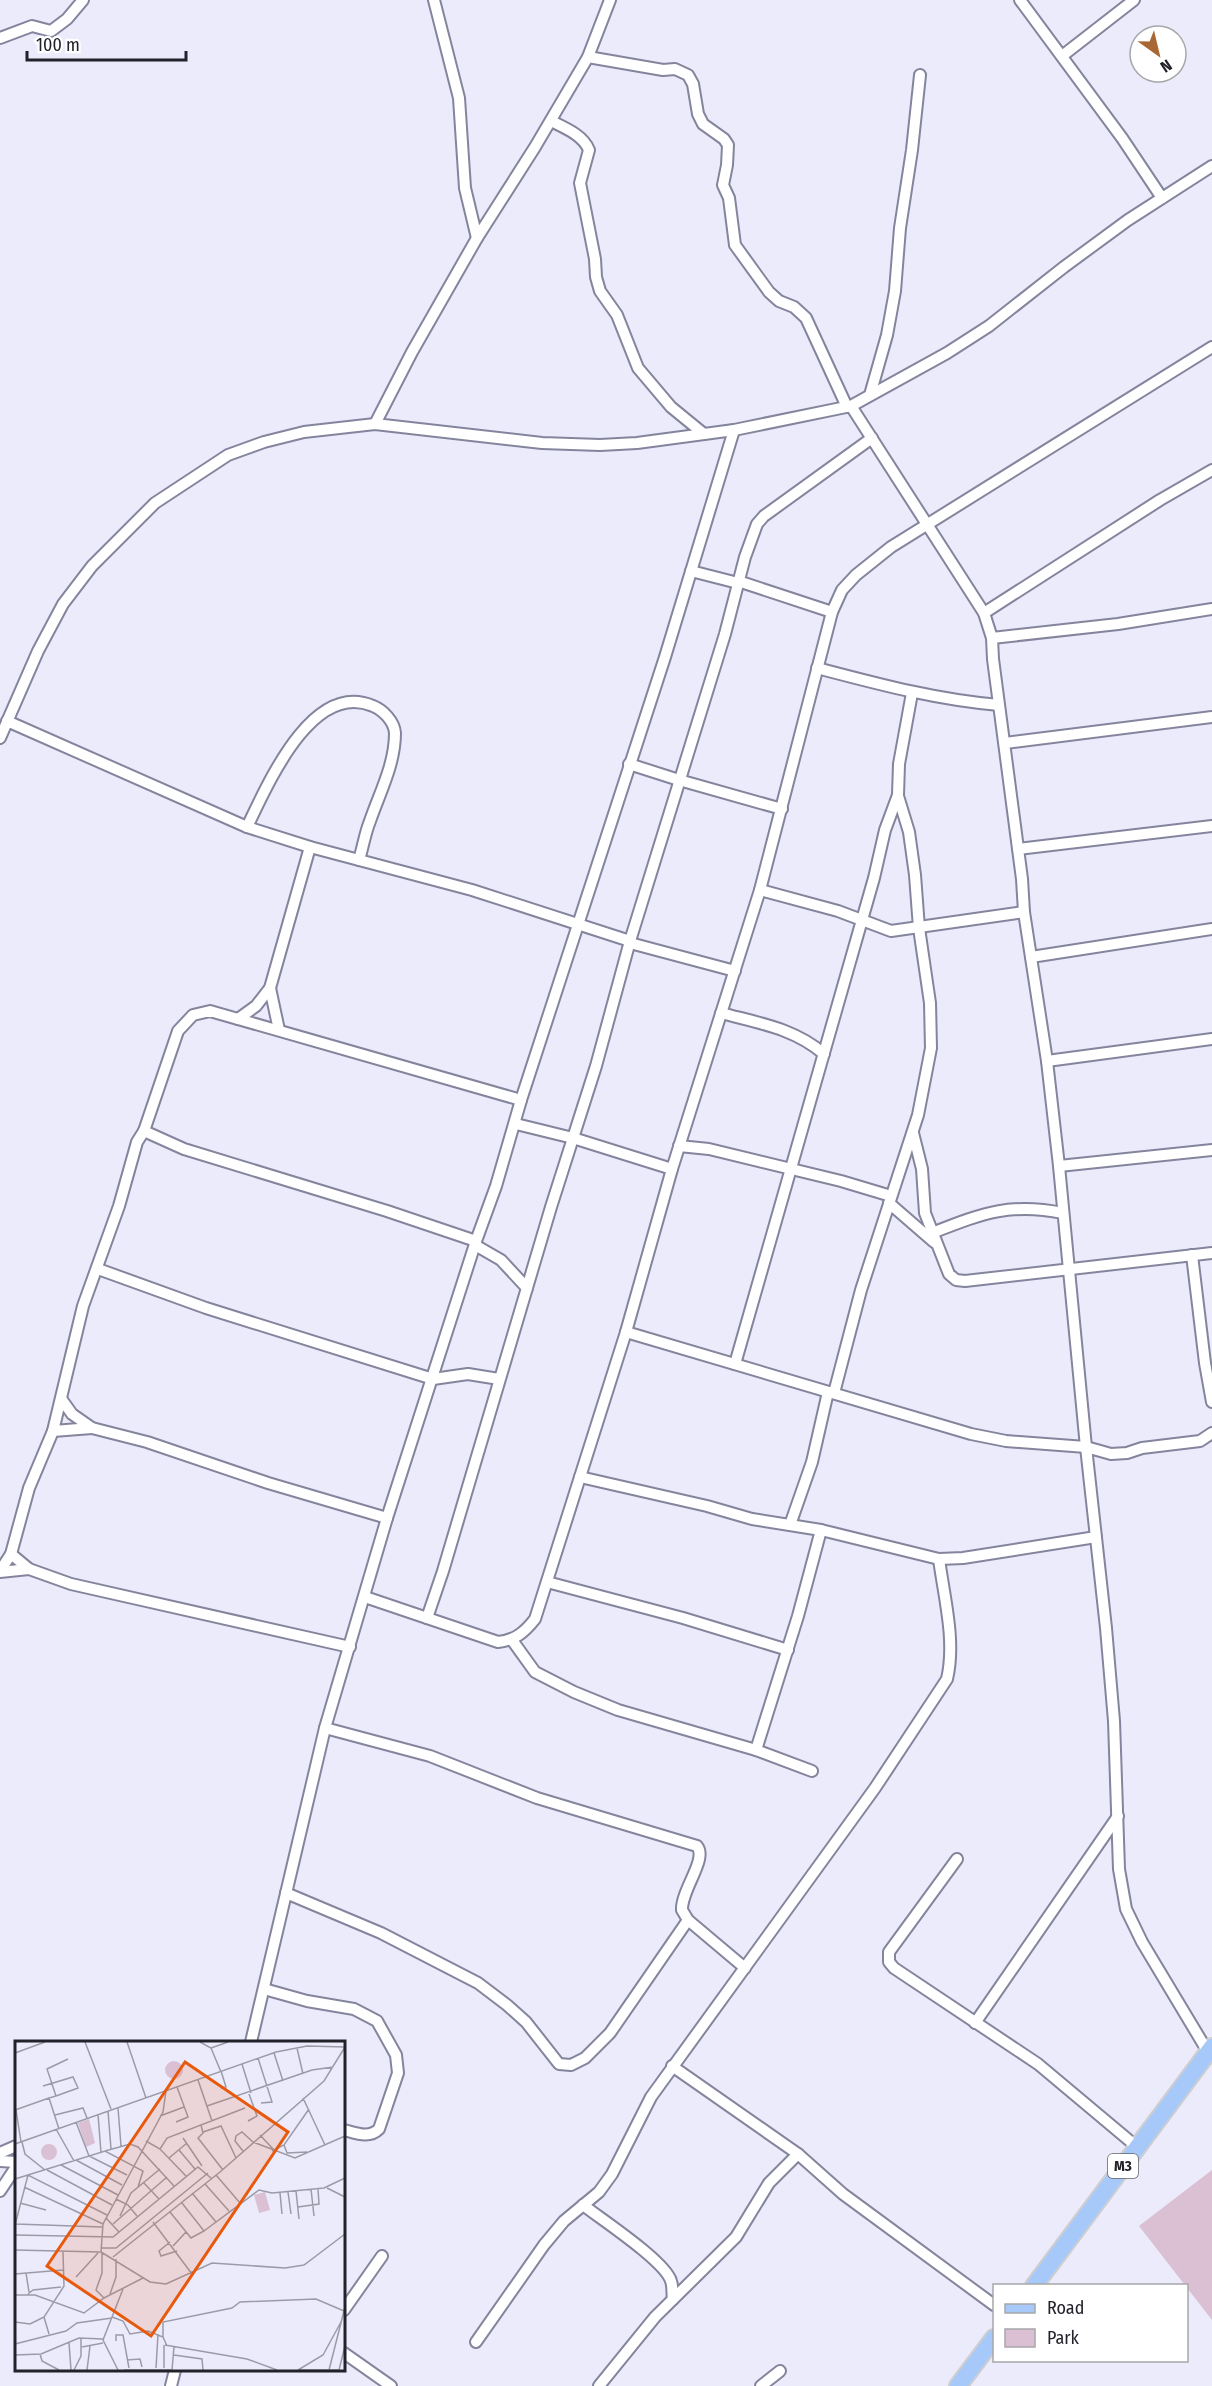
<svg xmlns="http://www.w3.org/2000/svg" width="1212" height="2386" viewBox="0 0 1212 2386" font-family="'Fira Sans Condensed',sans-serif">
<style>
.green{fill:#dbc0d3}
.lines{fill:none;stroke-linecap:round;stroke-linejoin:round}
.minor-casing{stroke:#84859d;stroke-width:14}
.primary-casing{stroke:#ceced0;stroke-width:20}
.minor{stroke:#fff;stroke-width:10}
.primary{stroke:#a7c9f9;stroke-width:16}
.labels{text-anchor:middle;stroke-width:6;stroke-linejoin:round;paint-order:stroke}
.shield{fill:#fff;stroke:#64646b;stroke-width:1.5}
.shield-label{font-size:15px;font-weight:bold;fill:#22222b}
.inset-road{fill:none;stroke:#9b9ba8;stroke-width:1.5}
.view{fill:#e8590c;fill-opacity:0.15;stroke:#e8590c;stroke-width:3}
.inset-edge{fill:none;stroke:#22222b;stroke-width:3}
</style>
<rect width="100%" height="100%" fill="#ebebfc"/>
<polygon class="green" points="1212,2170 1212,2320 1139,2226"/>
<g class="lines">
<defs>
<g id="minor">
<polyline points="434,0 459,98 465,188 477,238"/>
<polyline points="1020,0 1122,138 1162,198"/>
<polyline points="0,38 32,26 51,31 67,19 83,0"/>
<polyline points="1062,56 1134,0"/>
<polyline points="588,57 663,70 675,69 688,75 693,84 698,114 703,124 724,139 728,145 727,165 723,185 729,198 735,245 769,292 779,301 794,307 806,318 847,407"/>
<path d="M 551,121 C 565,128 583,135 589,150 L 580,183 L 595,259 L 596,277 L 600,291 L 617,315 L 638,368 L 671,407 L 704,434"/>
<polyline points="870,395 887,335 895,291 900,228 912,150 920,75"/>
<polyline points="851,406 947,353 989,326 1064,267 1128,220 1212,166"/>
<polyline points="375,424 412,352 477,238 535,147 588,57 610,0"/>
<polyline points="691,571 738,583"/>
<polyline points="738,581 832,612"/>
<polyline points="984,613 1160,500 1212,470"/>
<polyline points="992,638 1118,624 1212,609"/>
<path d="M 817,668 C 878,684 937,700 999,705"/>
<polyline points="7,721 247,827 310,847 472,890 630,941"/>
<polyline points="0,738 38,651 63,604 92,566 155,503 228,455 264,442 304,432 375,424 542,443 600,445 637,443 734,430 851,406 984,613 992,638 993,659 1022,879 1024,912 1047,1061 1059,1166 1086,1447 1106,1628 1114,1721 1119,1869 1126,1909 1142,1942 1208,2052"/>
<polyline points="1005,743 1212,717"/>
<polyline points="629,764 679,780 782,809"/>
<path d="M 247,827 C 268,784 312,680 373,706 C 383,710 394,721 395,733 C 395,764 380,792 370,821 C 365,833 363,847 359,860"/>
<polyline points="1018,849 1212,826"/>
<polyline points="760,890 838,911 891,931 1024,912"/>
<polyline points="630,943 735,971"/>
<polyline points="1031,957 1212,929"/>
<polyline points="270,988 279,1030"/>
<path d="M 721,1013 C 758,1023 794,1028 824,1054"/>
<polyline points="238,1019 256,1006 270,988 310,847"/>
<polyline points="1047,1061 1212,1039"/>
<polyline points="516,1124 573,1138 672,1169"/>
<polyline points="913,1133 922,1169 925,1213 949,1274 956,1280 965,1281 1212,1253"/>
<polyline points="679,1146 709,1149 841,1181 891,1196"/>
<polyline points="1059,1166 1212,1150"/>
<polyline points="889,1203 934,1242"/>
<path d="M 932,1233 C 981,1214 1009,1202 1063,1213"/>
<polyline points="476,1241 387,1211 184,1149 144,1131 178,1031 193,1015 210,1011 521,1100"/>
<polyline points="475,1245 501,1260 527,1288"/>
<polyline points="1192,1255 1205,1363 1212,1402"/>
<polyline points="98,1269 206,1308 433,1379 468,1374 499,1379"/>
<polyline points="626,1332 971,1434 1006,1441 1086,1447 1111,1454 1127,1453 1142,1448 1200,1441 1212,1433"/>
<polyline points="735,1364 874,878 885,830 898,795 899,764 912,693"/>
<polyline points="834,1393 861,1290 918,1115 931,1048 930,1003 919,928 915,875 909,832 898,796"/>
<polyline points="62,1400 72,1414 92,1428 147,1442 268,1483 387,1518"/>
<polyline points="53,1431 92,1428"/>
<polyline points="580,1477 707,1506 752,1519 821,1530 939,1559 963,1558 1096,1537"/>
<polyline points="790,1525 812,1462 828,1392"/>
<polyline points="11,1554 29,1569 71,1584 350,1647"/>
<polyline points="0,1571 11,1554 29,1488 53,1431 83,1306 119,1206 137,1142 144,1131"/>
<polyline points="0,1572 29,1569"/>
<polyline points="547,1582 683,1618 788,1650"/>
<path d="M 365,1597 L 498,1642 C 515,1640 524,1633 535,1619 L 626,1332 L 672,1169 L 760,890 L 832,612 L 842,590 L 856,575 L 891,547 L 1212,347"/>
<polyline points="427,1618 443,1571 551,1207 596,1066 630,941 725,634 745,557 757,524 764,516 872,438"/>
<polyline points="512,1640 535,1672 574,1692 618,1710 756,1750 812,1771"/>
<path d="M 325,1728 L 430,1756 L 537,1798 L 697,1846 C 708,1859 681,1890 682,1910 L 688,1920 L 745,1968"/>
<polyline points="756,1750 798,1616 821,1530"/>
<polyline points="957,1859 889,1952 889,1962 894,1968 1038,2064 1137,2147"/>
<polyline points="286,1893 381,1933 478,1983 507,2005 526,2022 559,2064 571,2065 585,2058 610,2033 688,1920"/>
<path d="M 264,1989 L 307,2001 L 354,2009 L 377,2021 L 396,2055 L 398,2073 L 379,2129 C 369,2139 356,2133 344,2130"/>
<polyline points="975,2023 1118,1816"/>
<polyline points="251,2042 325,1728 387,1518 476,1241 496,1186 521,1100 665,657 734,430"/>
<polyline points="672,2066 798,2154 843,2194 994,2305"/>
<polyline points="0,2153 16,2146"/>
<polyline points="0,2161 16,2162"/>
<polyline points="0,2191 16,2167"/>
<path d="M 583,2205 C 601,2219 665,2261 671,2281 C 673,2286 672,2294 673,2299"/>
<polyline points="344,2310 382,2256"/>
<path d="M 476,2342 L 544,2245 L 564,2221 L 599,2192 L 612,2174 L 651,2097 L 875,1788 L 947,1679 C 956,1641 944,1597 939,1559"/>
<polyline points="344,2353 391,2386"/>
<polyline points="171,2386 175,2370"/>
<polyline points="599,2386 655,2317 736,2237 769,2183 798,2154"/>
<polyline points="761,2386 780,2371"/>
</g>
<g id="primary">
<polyline points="1034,2286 1212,2047"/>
<polyline points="958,2386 994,2338"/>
</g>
</defs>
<use href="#minor" class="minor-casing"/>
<use href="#primary" class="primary-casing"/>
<use href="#minor" class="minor"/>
<use href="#primary" class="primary"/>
</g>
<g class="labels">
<rect class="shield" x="1108" y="2154" width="30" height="24" rx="4.5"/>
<g class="shield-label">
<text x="1123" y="2171">M3</text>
</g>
</g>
<g transform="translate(15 2041)">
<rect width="330" height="330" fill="#ebebfc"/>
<path d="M150 29a9 9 0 1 1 18 0a9 9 0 1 1-18 0ZM 74,78 L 80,102 L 71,106 L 63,82 ZM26 111a8 8 0 1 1 16 0a8 8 0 1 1-16 0ZM 250,151 L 255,169 L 244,172 L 239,154 Z" fill="#dbc0d3"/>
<path class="inset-road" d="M 70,1 L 96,68M 112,1 L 131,57M 185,1 L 196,7 L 206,31M 196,7 L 213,1M 282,7 L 288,33M 0,12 L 30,1M 259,12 L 268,40M 243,17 L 257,61 L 246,62M 227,23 L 236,52M 183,39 L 197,80M 28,45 L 58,36 L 63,47 L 41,55M 206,47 L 211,46 L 206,30M 151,50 L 148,71 L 88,183 L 86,211 L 135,241 L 151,243 L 197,222 L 270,227 L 289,224 L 330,193M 288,57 L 310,104M 192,65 L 297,29 L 318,26M 103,67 L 106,105M 0,69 L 34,57M 1,69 L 6,101M 93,70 L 96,108M 83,73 L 86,112M 40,74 L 68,67 L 72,77M 145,75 L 169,66M 233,80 L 242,75 L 234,53M 61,81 L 74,115 L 112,134M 161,81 L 173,76 L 162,46M 186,84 L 188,92 L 183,97 L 208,129M 41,88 L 59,120M 44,88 L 34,57 L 41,55 L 32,28 L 53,18M 188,91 L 206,85 L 221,117M 245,94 L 259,109M 168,97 L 187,125M 131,100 L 145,108 L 171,135M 7,101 L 10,113 L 30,129M 238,101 L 280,117 L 330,95M 0,103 L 261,11 L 292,5 L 330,6M 269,104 L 272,112 L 292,111M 145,108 L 152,97 L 230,67M 164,109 L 180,128M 90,110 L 115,103 L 123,106 L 159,145M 228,110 L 220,100 L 221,95 L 227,91 L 238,101M 257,110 L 269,104 L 294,68M 154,117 L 172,102M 61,119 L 107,144M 46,124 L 103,154M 32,129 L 97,164M 201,134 L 225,162M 0,138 L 90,110 L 128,130 L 123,146M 128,141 L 144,158M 190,143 L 214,170M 9,146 L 88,183M 312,147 L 330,156M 296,148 L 299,175M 281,150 L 284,178M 273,151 L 276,173M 177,152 L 201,181M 265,152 L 267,173M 101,158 L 113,164 L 122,175M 5,162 L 31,169M 283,166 L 304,163 L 303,148M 155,171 L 176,197 L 189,190 L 167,162M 105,175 L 116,152 L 145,128M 91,177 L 104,191M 138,181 L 177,233M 1,183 L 87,186M 98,183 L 152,136M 0,184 L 13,134 L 92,174M 189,190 L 244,149 L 257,152 L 309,147 L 330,137M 0,194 L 98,196 L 183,126 L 197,138M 155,201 L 144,210 L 146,215 L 162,210M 158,205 L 171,191M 86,207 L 101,207 L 193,132M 0,209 L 86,211M 87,212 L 87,232 L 81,249 L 89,257M 98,216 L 205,131 L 309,40 L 330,6M 11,232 L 14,251M 0,233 L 48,229M 61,236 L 83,212M 13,253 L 18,249 L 46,246M 95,253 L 101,236 L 101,218M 0,254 L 20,254 L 69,272 L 89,257 L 128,237M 97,276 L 108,280 L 115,293 L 133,290 L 148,296 L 152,305M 0,281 L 15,283 L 29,276M 34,293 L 29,276 L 49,245 L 48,211M 148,296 L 148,281 L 217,267 L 225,261 L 301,258 L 329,270M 101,300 L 101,294 L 108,294 L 114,327M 54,302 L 56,329M 0,303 L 51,290 L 62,282 L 97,277M 150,304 L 232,318 L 262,329M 67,306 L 88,302M 25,313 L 27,320 L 44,329M 0,314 L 26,313 L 64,297 L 88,298M 159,314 L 187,318 L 188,329M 112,319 L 125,318 L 127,326M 141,327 L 143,293M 149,327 L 149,304M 59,329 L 66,315 L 66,297M 72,329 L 75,305M 103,329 L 88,299 L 108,248M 109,329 L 156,329M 157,329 L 159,306M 283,329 L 308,314 L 326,281M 283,329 L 324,329M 314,329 L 330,266M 324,329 L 330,305"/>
<path class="view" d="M 170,21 L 273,91 L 136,295 L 32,225 Z"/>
<rect width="330" height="330" class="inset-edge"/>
</g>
<rect x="993" y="2284" width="195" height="78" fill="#ffffff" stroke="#a7a7aa" stroke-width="1.5"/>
<rect x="1005" y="2304" width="30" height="9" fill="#a7c9f9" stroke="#a7a7aa" stroke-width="1.5"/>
<text x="1047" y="2314" font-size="18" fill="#22222b">Road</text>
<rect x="1005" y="2329" width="30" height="18" fill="#dbc0d3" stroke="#a7a7aa" stroke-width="1.5"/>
<text x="1047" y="2344" font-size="18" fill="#22222b">Park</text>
<g transform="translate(1158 54) rotate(146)"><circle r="28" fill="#ffffff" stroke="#a7a7aa" stroke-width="1.5"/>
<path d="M0-4.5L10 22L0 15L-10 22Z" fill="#a96733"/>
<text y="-9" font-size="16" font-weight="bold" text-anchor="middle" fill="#22222b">N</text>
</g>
<path d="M27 51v9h159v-9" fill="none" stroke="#22222b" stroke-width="3"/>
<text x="36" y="51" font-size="18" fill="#22222b" stroke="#ffffff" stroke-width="4.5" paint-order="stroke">100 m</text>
</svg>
